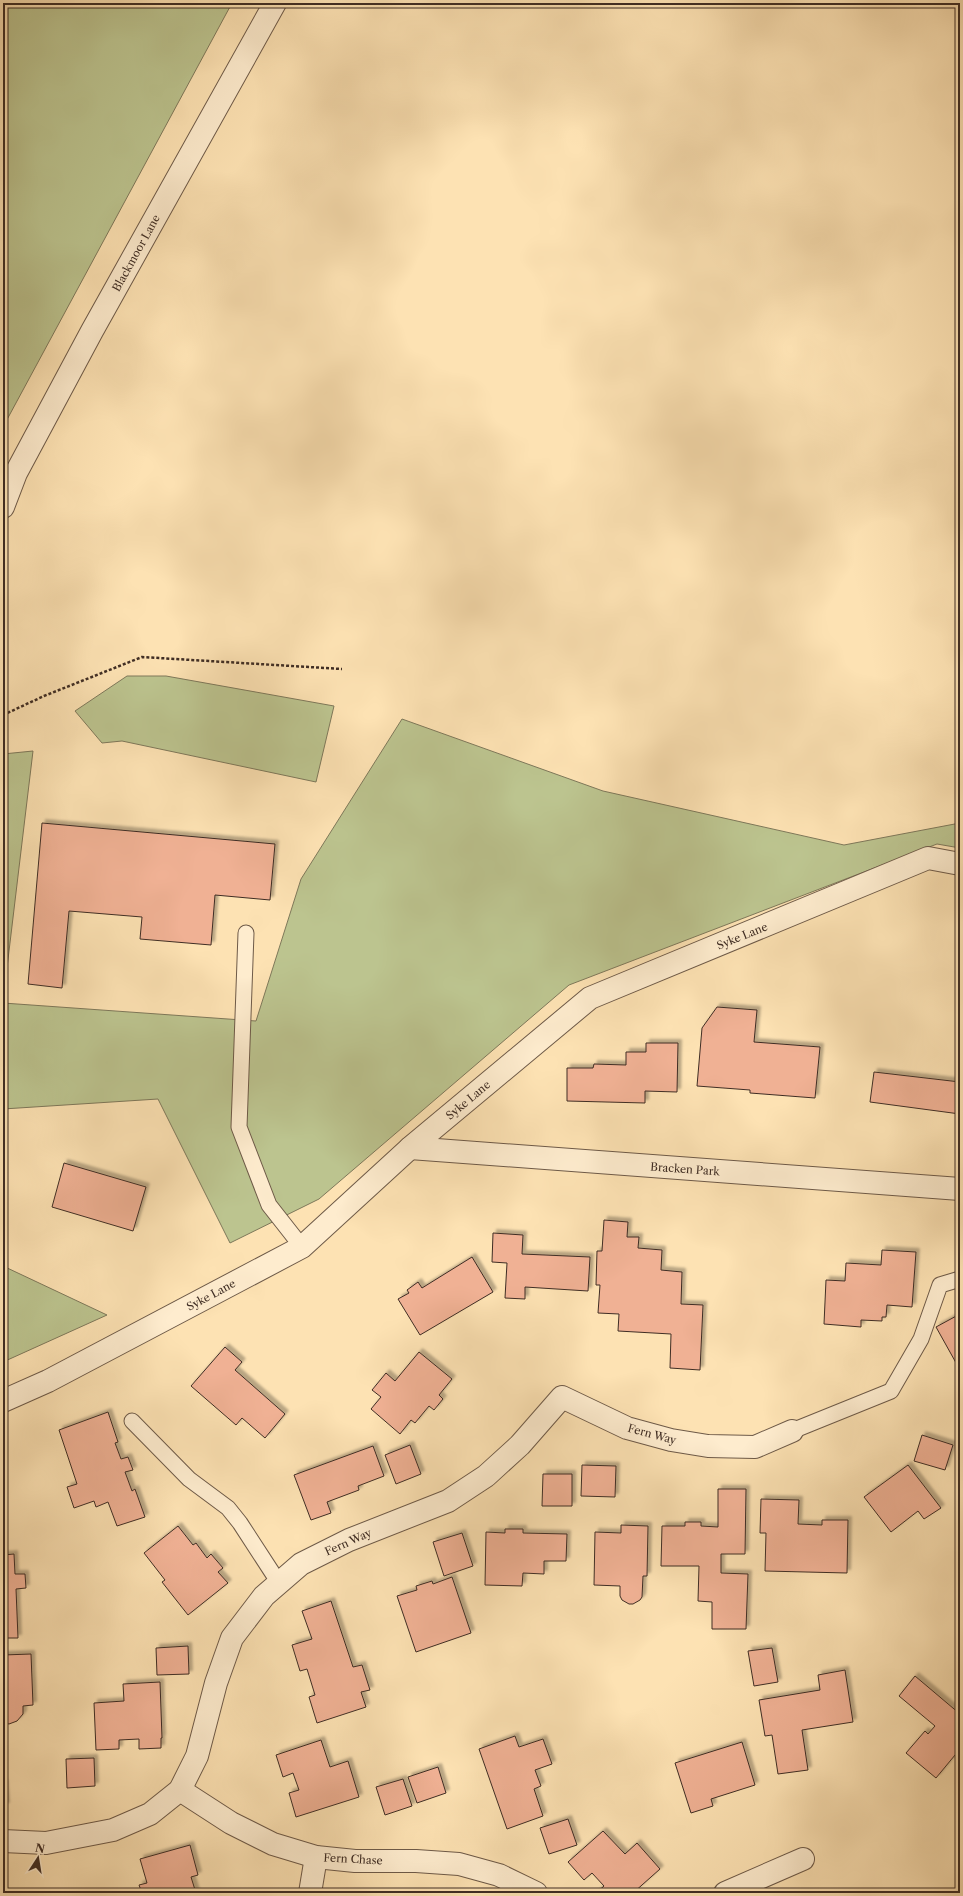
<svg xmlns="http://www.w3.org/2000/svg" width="963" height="1896" viewBox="0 0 963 1896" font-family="'Libre Caslon Text',serif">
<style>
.green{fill:#bcc48f;stroke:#7e785a}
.building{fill:#f0b194;stroke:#3f2d24;filter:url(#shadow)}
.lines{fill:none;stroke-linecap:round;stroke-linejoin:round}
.service-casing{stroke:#6e5a48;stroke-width:17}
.minor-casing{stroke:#6e5a48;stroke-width:24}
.path{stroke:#3f2d24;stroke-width:2.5;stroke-dasharray:3 2;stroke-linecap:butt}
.service{stroke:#feecce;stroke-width:15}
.minor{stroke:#feecce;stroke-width:22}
.labels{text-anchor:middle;stroke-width:3;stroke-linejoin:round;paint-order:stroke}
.street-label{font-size:11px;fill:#3f2d24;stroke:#feecce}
</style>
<defs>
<filter id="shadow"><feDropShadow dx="3.5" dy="-3.5" stdDeviation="1" flood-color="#0004"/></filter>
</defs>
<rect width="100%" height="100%" fill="#fde2b3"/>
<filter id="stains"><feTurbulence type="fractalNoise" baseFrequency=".005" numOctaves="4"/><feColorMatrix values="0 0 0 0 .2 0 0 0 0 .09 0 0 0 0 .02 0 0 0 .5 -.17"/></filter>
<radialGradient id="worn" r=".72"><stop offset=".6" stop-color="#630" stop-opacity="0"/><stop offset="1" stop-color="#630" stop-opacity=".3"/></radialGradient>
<g class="green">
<polygon points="3,3 232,3 3,427"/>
<polygon points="127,676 166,676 334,706 316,782 122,741 102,743 75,711"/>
<polygon points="402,719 603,791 844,845 960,823 960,848 937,844 569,985 319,1199 230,1243 158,1099 3,1109 3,1003 256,1021 301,879"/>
<polygon points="33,751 3,1001 3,754"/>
<polygon points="3,1266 107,1315 3,1362"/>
</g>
<g class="building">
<polygon points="42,823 275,844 270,900 215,895 211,945 140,939 142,917 69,911 62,988 28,984"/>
<polygon points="717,1007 757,1010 754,1042 820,1047 815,1098 750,1093 750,1090 697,1086 702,1028"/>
<polygon points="646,1043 678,1043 677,1092 645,1091 645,1103 567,1101 567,1068 593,1068 594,1064 626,1065 626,1052 646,1052"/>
<polygon points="874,1072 960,1082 960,1114 870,1102"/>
<polygon points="64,1163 146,1187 133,1231 52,1207"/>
<polygon points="604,1220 628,1222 627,1237 639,1237 638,1248 662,1250 661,1270 682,1272 681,1304 703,1305 700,1370 670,1368 671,1334 618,1331 619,1314 598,1313 600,1285 596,1285 597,1251 602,1251"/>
<polygon points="493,1233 523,1235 522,1254 590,1257 588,1291 525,1287 525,1299 505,1298 507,1263 492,1262"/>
<polygon points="882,1250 916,1252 912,1307 887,1305 886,1317 882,1317 882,1321 861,1320 861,1327 824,1324 826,1280 845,1281 846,1263 881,1265"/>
<polygon points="472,1257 493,1292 420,1335 398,1299 409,1293 407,1290 418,1282 422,1288"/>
<polygon points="960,1314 960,1370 936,1327"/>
<polygon points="225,1347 242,1362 235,1370 285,1414 265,1438 242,1418 236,1425 191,1386"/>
<polygon points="419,1352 452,1379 439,1395 443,1399 434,1410 429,1406 415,1423 411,1420 400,1434 371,1409 381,1397 372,1390 386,1373 395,1381"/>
<polygon points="108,1412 118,1442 115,1443 121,1459 128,1457 133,1470 125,1472 132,1491 135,1489 145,1517 117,1526 108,1502 96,1507 94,1501 74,1508 67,1487 77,1484 59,1430"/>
<polygon points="922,1435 953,1445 945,1470 914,1461"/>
<polygon points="410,1445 421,1474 396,1484 385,1455"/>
<polygon points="373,1446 384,1476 358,1486 359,1490 327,1502 331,1513 311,1520 294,1475"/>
<polygon points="582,1465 616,1466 615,1497 581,1496"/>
<polygon points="908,1465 941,1508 924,1519 918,1511 891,1532 864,1497"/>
<polygon points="543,1474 572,1474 572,1506 542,1506"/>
<polygon points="718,1489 746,1489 745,1554 721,1554 721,1573 748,1574 746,1629 712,1629 712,1602 698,1601 699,1566 661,1566 662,1526 685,1526 685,1522 701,1522 701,1526 718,1527"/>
<polygon points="761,1499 799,1500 798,1524 822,1525 822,1520 848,1520 847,1573 765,1571 766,1533 760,1533"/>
<polygon points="621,1525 648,1526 647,1576 643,1576 642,1597 640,1600 633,1604 629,1604 622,1600 620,1596 620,1586 594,1585 595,1532 621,1533"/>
<polygon points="178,1526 193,1545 196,1543 207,1558 211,1554 223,1568 218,1572 228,1583 188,1615 162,1582 165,1580 144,1553"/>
<polygon points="505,1529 523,1529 523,1533 567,1534 566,1561 544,1561 544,1574 523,1573 522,1586 485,1585 486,1532 505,1533"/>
<polygon points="462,1533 473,1566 444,1576 433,1542"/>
<polygon points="14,1554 15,1574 25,1574 26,1588 16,1589 18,1638 3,1638 3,1555"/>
<polygon points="452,1577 471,1633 416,1652 397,1596 417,1590 416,1586 432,1581 433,1584"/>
<polygon points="331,1601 353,1667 362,1665 370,1690 361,1692 366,1707 317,1723 309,1697 315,1695 307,1669 300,1671 292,1645 312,1639 302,1611"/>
<polygon points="188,1646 189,1674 157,1675 156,1648"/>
<polygon points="772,1648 778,1682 754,1686 748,1651"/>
<polygon points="31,1654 33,1705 23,1706 23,1714 17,1721 9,1724 5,1723 3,1721 3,1655"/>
<polygon points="845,1670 853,1722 802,1730 808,1770 778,1774 772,1735 765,1736 759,1700 820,1690 818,1675"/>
<polygon points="915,1676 960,1714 960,1749 936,1778 906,1753 925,1731 928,1734 935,1726 899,1696"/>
<polygon points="160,1682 162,1738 161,1738 161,1748 139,1749 139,1739 119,1740 119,1749 96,1750 94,1703 124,1701 123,1684"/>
<polygon points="515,1736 519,1747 543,1739 552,1764 535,1770 541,1786 534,1789 543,1816 507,1829 479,1749"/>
<polygon points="321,1740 330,1767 348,1761 359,1797 296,1817 289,1793 299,1790 293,1773 283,1777 276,1755"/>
<polygon points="742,1742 755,1785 711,1799 713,1806 691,1813 675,1763"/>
<polygon points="94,1758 95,1786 67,1788 66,1759"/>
<polygon points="438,1767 446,1793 417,1803 408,1777"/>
<polygon points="403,1779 412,1806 385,1815 376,1787"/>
<polygon points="3,1783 4,1783 6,1806 3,1806"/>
<polygon points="568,1819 577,1845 549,1854 540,1828"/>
<polygon points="603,1831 625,1854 637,1843 660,1869 633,1893 596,1893 604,1886 592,1873 584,1880 568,1862"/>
<polygon points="190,1845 198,1875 191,1877 196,1893 142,1893 139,1885 147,1883 140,1859"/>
</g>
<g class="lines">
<defs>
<g id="service">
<polyline points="246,933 239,1127 269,1205 302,1247"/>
<polyline points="132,1421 189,1479 228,1508 240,1523 279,1583"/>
<polyline points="792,1431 891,1391 921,1339 940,1285 960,1279"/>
</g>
<g id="minor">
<polyline points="3,507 16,473 92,331 275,3"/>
<polyline points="410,1148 960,1189"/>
<polyline points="3,1401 48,1381 302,1247 410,1148 590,998 928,858 960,864"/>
<polyline points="180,1790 231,1823 273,1844 316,1857 355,1861 416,1861 459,1864 499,1875 536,1893"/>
<polyline points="3,1841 46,1843 113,1830 150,1814 180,1790 197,1756 216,1683 232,1638 264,1596 301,1564 349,1540 448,1501 486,1476 520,1445 562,1397 627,1428 671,1440 708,1446 755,1447 792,1431"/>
<polyline points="310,1893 316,1857"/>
<polyline points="725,1893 803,1859"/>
</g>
</defs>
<use href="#service" class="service-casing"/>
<use href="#minor" class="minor-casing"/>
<polyline class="path" points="3,715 44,696 142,657 342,669"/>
<use href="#service" class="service"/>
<use href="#minor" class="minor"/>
</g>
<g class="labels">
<g class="street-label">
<text transform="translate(136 253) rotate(-61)" y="4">Blackmoor Lane</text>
<text transform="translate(742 936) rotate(-22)" y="4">Syke Lane</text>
<text transform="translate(468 1100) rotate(-40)" y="4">Syke Lane</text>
<text transform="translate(685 1169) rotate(4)" y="4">Bracken Park</text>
<text transform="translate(211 1295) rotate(-28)" y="4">Syke Lane</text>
<text transform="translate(652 1434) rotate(15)" y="4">Fern Way</text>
<text transform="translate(348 1542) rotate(-24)" y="4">Fern Way</text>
<text transform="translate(353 1859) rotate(3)" y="4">Fern Chase</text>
</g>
</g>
<rect width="963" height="1896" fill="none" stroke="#fde2b3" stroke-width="16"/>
<rect x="4" y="4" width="955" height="1888" fill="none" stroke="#3f2d24" stroke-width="2"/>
<rect x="8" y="8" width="947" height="1880" fill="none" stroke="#3f2d24"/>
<g transform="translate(38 1858) rotate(12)" stroke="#feecce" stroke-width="3" paint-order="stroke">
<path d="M0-3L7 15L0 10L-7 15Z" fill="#3f2d24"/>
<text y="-6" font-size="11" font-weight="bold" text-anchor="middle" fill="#3f2d24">N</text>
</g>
<rect width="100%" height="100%" filter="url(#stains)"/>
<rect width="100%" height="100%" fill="url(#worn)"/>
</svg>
